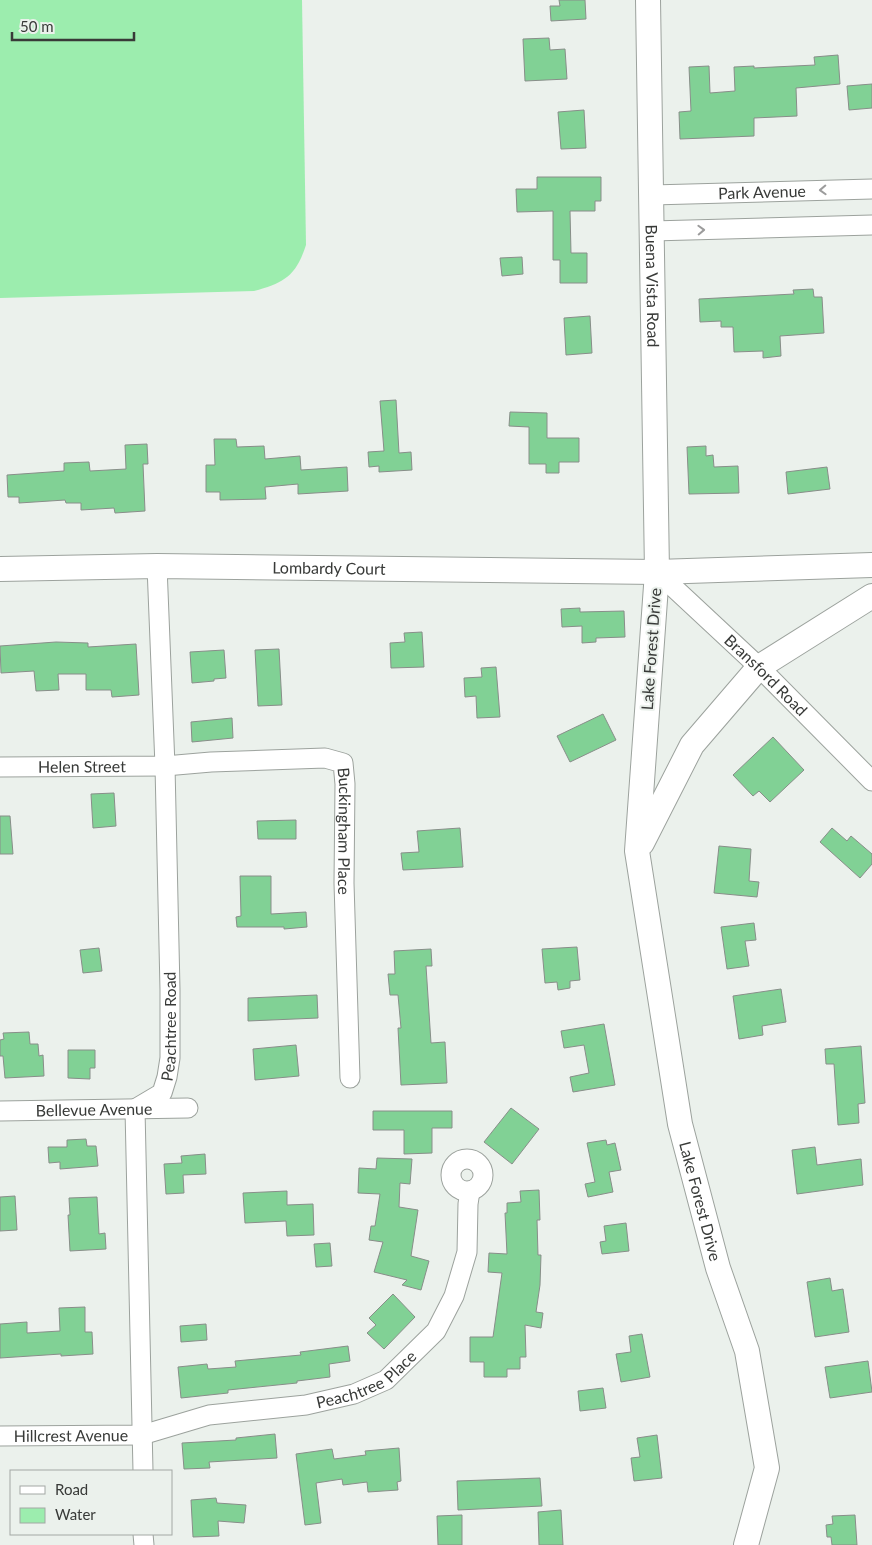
<svg xmlns="http://www.w3.org/2000/svg" width="872" height="1545" viewBox="0 0 872 1545" font-family="Lato,sans-serif">
<style>
.water{fill:#9cedae}
.building{fill:#81d195;stroke:#888e89}
.lines{fill:none;stroke-linecap:round;stroke-linejoin:round}
.minor-casing{stroke:#9ca29d;stroke-width:21}
.tertiary-casing{stroke:#9ca29d;stroke-width:26}
.minor{stroke:#fff;stroke-width:19}
.tertiary{stroke:#fff;stroke-width:24}
.oneway{stroke:#9c9c9c}
.labels{text-anchor:middle;stroke-width:4;stroke-linejoin:round;paint-order:stroke}
.street-label{font-size:16px;fill:#383a38;stroke:#ebf1ec}
</style>
<rect width="100%" height="100%" fill="#ebf1ec"/>
<path class="water" d="M 0,0 L 302,0 L 306,245 C 296,276 284,283 254,291 L 0,298 Z"/>
<g class="building">
<polygon points="559,0 585,0 586,19 551,21 550,6 560,6"/>
<polygon points="549,38 550,50 565,49 567,79 525,81 523,39"/>
<polygon points="838,55 840,84 796,88 797,116 754,118 754,136 680,139 679,112 691,111 689,67 709,66 710,93 735,91 734,67 754,66 754,68 815,65 814,57"/>
<polygon points="872,84 872,108 849,110 847,86"/>
<polygon points="584,110 586,148 561,149 558,112"/>
<polygon points="537,177 601,177 601,201 595,201 595,211 570,211 571,253 587,253 587,283 560,283 560,260 553,260 553,211 517,212 516,189 537,189"/>
<polygon points="522,257 523,274 502,276 500,258"/>
<polygon points="813,289 814,297 822,297 824,333 780,336 781,356 763,358 763,351 734,352 733,327 721,327 721,321 700,322 699,299 794,294 793,290"/>
<polygon points="590,316 592,353 566,355 564,318"/>
<polygon points="396,400 399,453 411,452 412,470 379,472 379,466 369,467 368,452 384,451 380,401"/>
<polygon points="510,412 547,413 547,438 579,438 579,462 559,462 559,473 546,473 546,464 529,464 529,427 509,426"/>
<polygon points="214,439 236,439 237,447 264,446 265,459 300,456 301,470 347,467 348,491 298,494 298,484 265,487 266,499 220,500 220,492 206,492 206,465 215,465"/>
<polygon points="147,444 148,464 143,464 145,511 115,513 114,508 81,510 81,503 66,503 65,500 19,503 19,497 8,497 7,475 64,471 64,463 89,462 90,471 126,469 125,445"/>
<polygon points="706,446 706,456 713,455 714,467 738,466 739,493 689,494 687,447"/>
<polygon points="827,467 830,489 788,494 786,472"/>
<polygon points="580,608 580,612 624,611 625,637 596,638 596,642 582,643 582,626 562,627 561,609"/>
<polygon points="422,632 424,667 391,668 390,643 405,642 404,633"/>
<polygon points="56,642 88,643 88,647 136,644 139,695 112,697 111,690 86,690 86,674 58,674 59,690 36,691 34,671 1,673 0,646"/>
<polygon points="279,649 282,705 258,706 255,650"/>
<polygon points="224,650 226,678 214,679 214,681 192,683 190,652"/>
<polygon points="496,667 500,717 477,718 476,696 465,697 464,678 482,677 481,668"/>
<polygon points="603,714 616,740 570,762 557,736"/>
<polygon points="232,718 233,738 192,742 191,722"/>
<polygon points="773,737 804,770 770,802 759,791 753,796 733,775"/>
<polygon points="114,793 116,826 93,828 91,794"/>
<polygon points="0,816 10,816 13,854 0,854"/>
<polygon points="296,820 296,839 258,839 257,821"/>
<polygon points="460,828 463,867 403,870 401,853 419,852 417,831"/>
<polygon points="832,828 847,841 851,836 872,854 872,864 860,878 820,842"/>
<polygon points="719,846 751,849 749,881 759,882 757,897 714,893"/>
<polygon points="240,876 271,876 271,914 306,912 307,927 284,929 284,927 237,927 236,917 241,916"/>
<polygon points="754,923 756,940 745,941 749,966 727,969 721,927"/>
<polygon points="577,947 580,980 570,981 570,988 558,990 557,982 545,983 542,949"/>
<polygon points="99,948 102,971 83,973 80,950"/>
<polygon points="431,949 432,966 426,966 431,1043 445,1042 447,1083 401,1085 398,1028 401,1028 398,995 390,995 388,974 395,974 394,951"/>
<polygon points="781,989 786,1022 762,1026 763,1035 739,1039 733,996"/>
<polygon points="317,995 318,1018 248,1021 248,998"/>
<polygon points="604,1024 615,1085 573,1092 570,1077 589,1073 584,1045 564,1048 561,1031"/>
<polygon points="29,1032 30,1044 38,1044 39,1056 43,1055 44,1076 5,1078 3,1056 0,1056 0,1040 4,1039 3,1033"/>
<polygon points="296,1045 299,1076 255,1080 253,1049"/>
<polygon points="861,1046 865,1103 858,1104 859,1123 838,1125 834,1064 826,1064 825,1049"/>
<polygon points="68,1050 95,1050 95,1068 90,1068 90,1079 68,1078"/>
<polygon points="511,1108 539,1129 512,1164 484,1142"/>
<polygon points="373,1111 452,1111 452,1128 432,1128 432,1153 404,1154 404,1130 373,1130"/>
<polygon points="86,1139 87,1146 96,1146 98,1166 60,1169 60,1162 49,1163 48,1147 67,1147 67,1140"/>
<polygon points="606,1140 607,1145 615,1143 621,1170 609,1172 613,1192 588,1197 585,1184 595,1182 587,1143"/>
<polygon points="815,1147 817,1165 861,1159 863,1185 797,1194 792,1150"/>
<polygon points="205,1154 206,1174 183,1175 184,1193 166,1194 164,1164 182,1163 181,1156"/>
<polygon points="377,1158 412,1159 410,1184 400,1183 399,1207 418,1210 411,1256 429,1261 421,1290 402,1285 407,1280 374,1272 383,1242 369,1240 371,1226 375,1226 380,1194 358,1193 359,1168 376,1169"/>
<polygon points="539,1190 540,1220 537,1220 538,1255 541,1255 540,1285 536,1312 543,1313 541,1328 525,1325 526,1357 520,1357 520,1369 507,1369 507,1377 484,1377 484,1362 470,1362 470,1337 493,1337 502,1273 488,1272 489,1253 507,1254 505,1213 507,1213 507,1203 521,1202 520,1191"/>
<polygon points="287,1191 287,1205 313,1204 314,1235 287,1236 286,1221 245,1223 243,1193"/>
<polygon points="15,1196 17,1230 0,1231 0,1197"/>
<polygon points="97,1197 99,1234 105,1233 106,1249 70,1251 68,1215 70,1215 69,1198"/>
<polygon points="626,1223 629,1251 602,1254 600,1242 606,1241 604,1226"/>
<polygon points="330,1243 332,1266 316,1267 314,1244"/>
<polygon points="830,1278 832,1291 843,1289 849,1332 815,1337 807,1282"/>
<polygon points="393,1294 415,1317 384,1349 367,1333 376,1325 369,1318"/>
<polygon points="85,1307 85,1332 92,1332 93,1354 61,1356 61,1354 0,1358 0,1324 27,1322 27,1333 60,1331 59,1308"/>
<polygon points="206,1324 207,1340 181,1342 180,1326"/>
<polygon points="642,1334 650,1377 621,1382 616,1354 631,1352 629,1336"/>
<polygon points="348,1346 350,1361 329,1364 330,1377 297,1381 297,1383 228,1390 228,1393 181,1398 178,1367 207,1364 208,1369 236,1367 235,1361 301,1355 300,1352"/>
<polygon points="868,1361 872,1392 830,1398 825,1367"/>
<polygon points="603,1388 606,1408 580,1411 578,1391"/>
<polygon points="275,1434 277,1458 209,1462 210,1468 184,1469 182,1443 236,1440 236,1438"/>
<polygon points="657,1435 662,1478 634,1481 631,1458 640,1457 637,1438"/>
<polygon points="399,1448 401,1481 397,1482 398,1490 368,1492 367,1482 343,1485 342,1479 316,1483 321,1523 305,1525 296,1454 332,1449 334,1459 366,1455 365,1451"/>
<polygon points="540,1478 542,1506 458,1510 457,1481"/>
<polygon points="216,1498 217,1503 246,1505 244,1523 218,1521 219,1536 193,1537 191,1500"/>
<polygon points="561,1510 563,1545 539,1545 538,1512"/>
<polygon points="462,1515 462,1545 438,1545 437,1516"/>
<polygon points="855,1515 857,1545 832,1545 831,1537 827,1537 826,1525 833,1524 832,1516"/>
</g>
<g class="lines">
<defs>
<g id="minor">
<path id="s1" d="M 652,195 L 872,189"/>
<polyline points="652,231 872,225"/>
<path id="s2" d="M 657,572 L 759,667 L 872,781"/>
<path id="s3" d="M 0,767 L 165,766 L 211,762 L 325,758 L 343,763 L 345,784 L 344,883 L 350,1078"/>
<path id="s4" d="M 0,1111 L 188,1108"/>
<circle cx="467" cy="1175" r="16"/>
<path id="s5" d="M 0,1436 L 142,1435 L 209,1415 L 306,1405 L 354,1394 L 386,1380 L 436,1331 L 454,1296 L 467,1252 L 468,1204 L 470,1191"/>
<path id="s6" d="M 143,1471 L 135,1109 L 162,1093 L 167,1077 L 170,1058 L 170,990 L 165,766 L 157,566"/>
<polyline points="143,1534 144,1545"/>
</g>
<g id="tertiary">
<path id="s7" d="M 648,0 L 657,572 L 637,851 L 680,1124 L 718,1268 L 747,1351 L 767,1468 L 746,1545"/>
<path id="s8" d="M 0,569 L 157,566 L 657,572 L 872,565"/>
<polyline points="642,843 692,745 759,667 872,596"/>
</g>
</defs>
<use href="#minor" class="minor-casing"/>
<use href="#tertiary" class="tertiary-casing"/>
<use href="#minor" class="minor"/>
<use href="#tertiary" class="tertiary"/>
</g>
<defs><path id="oneway-chevron" d="M-2-3.5L2.5 0L-2 3.5" fill="none" stroke-width="1.6" stroke-linecap="round" stroke-linejoin="round" transform="scale(1.25)"/></defs>
<g class="oneway">
<use href="#oneway-chevron" transform="translate(823 190) rotate(178)"/>
<use href="#oneway-chevron" transform="translate(701 230) rotate(-2)"/>
</g>
<g class="labels">
<g class="street-label">
<text dy="6" stroke="none"><textPath href="#s1" startOffset="110">Park Avenue</textPath></text>
<text dy="6" stroke="none"><textPath href="#s7" startOffset="286">Buena Vista Road</textPath></text>
<text dy="6" stroke="none"><textPath href="#s8" startOffset="329">Lombardy Court</textPath></text>
<text transform="translate(651 649) rotate(-86)" y="6">Lake Forest Drive</text>
<text dy="6" stroke="none"><textPath href="#s2" startOffset="150">Bransford Road</textPath></text>
<text dy="6" stroke="none"><textPath href="#s3" startOffset="82">Helen Street</textPath></text>
<text dy="6" stroke="none"><textPath href="#s3" startOffset="412">Buckingham Place</textPath></text>
<text dy="6" stroke="none"><textPath href="#s6" startOffset="461">Peachtree Road</textPath></text>
<text dy="6" stroke="none"><textPath href="#s4" startOffset="94">Bellevue Avenue</textPath></text>
<text dy="6" stroke="none"><textPath href="#s7" startOffset="1208">Lake Forest Drive</textPath></text>
<text dy="6" stroke="none"><textPath href="#s5" startOffset="376">Peachtree Place</textPath></text>
<text dy="6" stroke="none"><textPath href="#s5" startOffset="71">Hillcrest Avenue</textPath></text>
</g>
</g>
<rect x="10" y="1470" width="162" height="65" fill="#ebf1ec" stroke="#a3a8a4"/>
<rect x="20" y="1486" width="25" height="8" fill="#ffffff" stroke="#a3a8a4"/>
<text x="55" y="1495" font-size="15" fill="#383a38">Road</text>
<rect x="20" y="1508" width="25" height="15" fill="#9cedae" stroke="#a3a8a4"/>
<text x="55" y="1520" font-size="15" fill="#383a38">Water</text>
<path d="M12 32v8h122v-8" fill="none" stroke="#383a38" stroke-width="2.5"/>
<text x="20" y="32" font-size="15" fill="#383a38" stroke="#ebf1ec" stroke-width="4" paint-order="stroke">50 m</text>
</svg>
